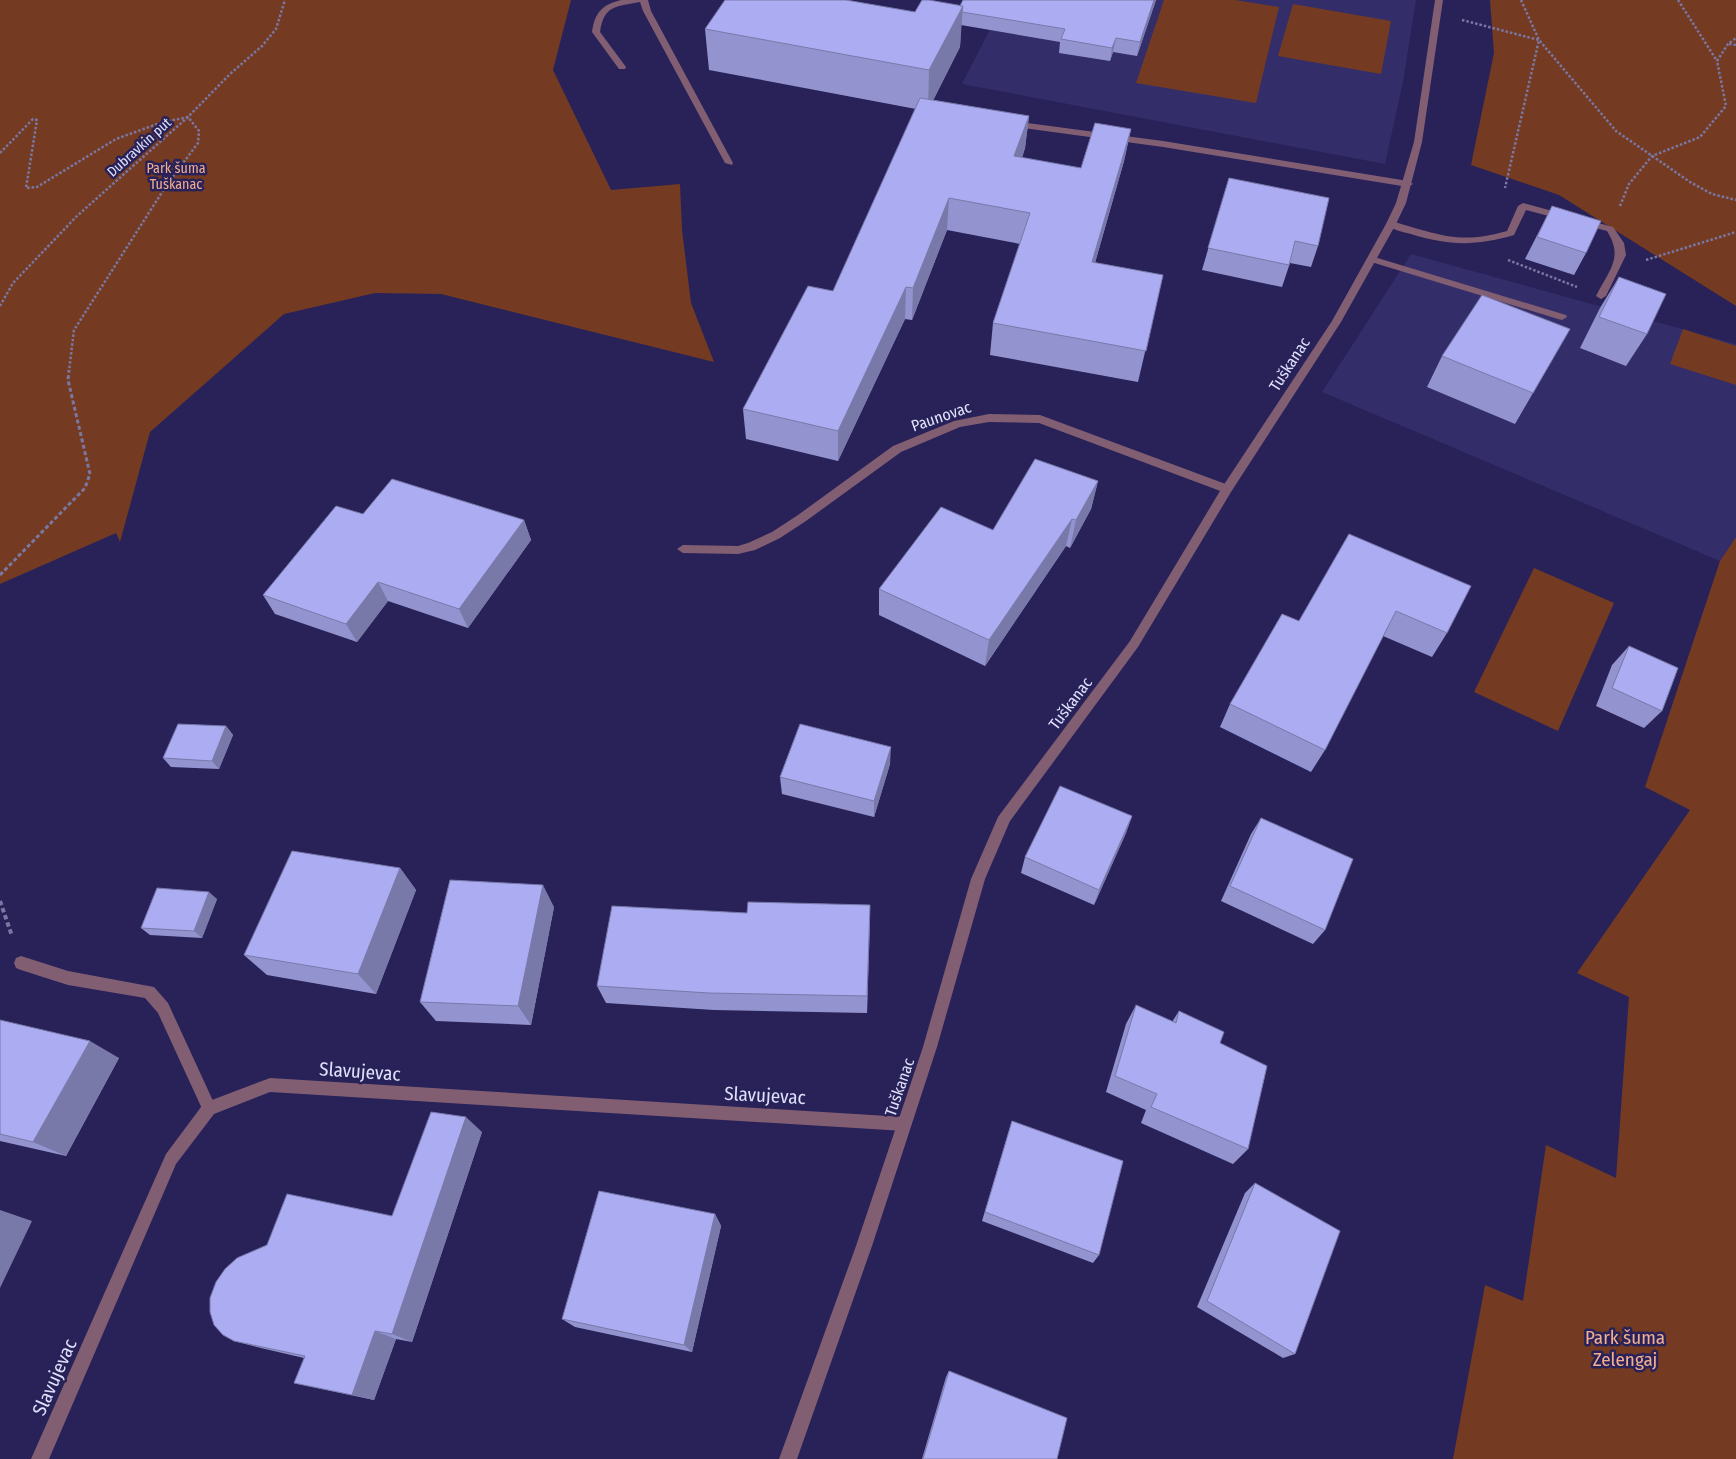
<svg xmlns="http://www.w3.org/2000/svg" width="1736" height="1459" viewBox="0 0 1736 1459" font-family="'Fira Sans Condensed',sans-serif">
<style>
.built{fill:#332d69}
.green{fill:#743b22}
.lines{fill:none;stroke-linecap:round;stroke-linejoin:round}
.path-far2{stroke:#7a77a2;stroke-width:2.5;stroke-dasharray:2.5 2;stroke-linecap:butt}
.path-far1{stroke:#7a77a2;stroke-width:3;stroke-dasharray:4 2.5;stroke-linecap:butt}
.path{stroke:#7a77a2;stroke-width:4;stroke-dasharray:4.5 3;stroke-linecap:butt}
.service{fill:#825e73;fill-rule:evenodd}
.minor{fill:#825e73;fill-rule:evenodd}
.tertiary{fill:#825e73;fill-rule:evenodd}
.wall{fill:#9394cf}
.shaded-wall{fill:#7878a9}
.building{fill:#abacf1;stroke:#7878a9}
.labels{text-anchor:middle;stroke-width:5;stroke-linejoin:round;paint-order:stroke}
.far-street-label{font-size:14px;fill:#dfe1fc;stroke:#282259}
.far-park-label{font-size:14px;fill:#f3ae91;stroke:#282259}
.street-label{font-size:16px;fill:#dfe1fc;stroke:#282259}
.near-street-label{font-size:19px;fill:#dfe1fc;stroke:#282259}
.near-park-label{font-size:19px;fill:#f3ae91;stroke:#282259}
</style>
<rect width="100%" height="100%" fill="#282259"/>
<g class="built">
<polygon points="1005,0 1416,0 1403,82 1385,164 962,84"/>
<polygon points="1411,254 1736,344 1736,537 1720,561 1322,392"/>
</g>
<g class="green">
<polygon points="0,0 571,0 553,70 611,190 680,184 682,230 691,303 714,362 441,294 375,293 284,314 150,432 120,542 116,533 0,584"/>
<polygon points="1164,0 1235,0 1279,7 1256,103 1136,83"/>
<polygon points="1490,0 1736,0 1736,306 1559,195 1471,165 1494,53"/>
<polygon points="1293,4 1391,21 1381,74 1278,56"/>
<polygon points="1683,329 1736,346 1736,385 1670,364"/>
<polygon points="1736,537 1736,1459 1453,1459 1485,1285 1523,1301 1546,1145 1616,1178 1629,997 1577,973 1690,810 1645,787 1720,561"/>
<polygon points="1534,568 1614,603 1558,731 1474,692"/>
</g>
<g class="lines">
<g class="path-far2">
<polyline points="1521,0 1539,40 1616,131 1690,182 1712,194 1736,200"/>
<polyline points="1678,0 1717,61"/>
<polyline points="1462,20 1539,40 1505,188"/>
<polyline points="1729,44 1736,45"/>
<polyline points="0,153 33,119 37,120 26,188 37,187 116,139 160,123 188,117 199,131 198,143 166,186 74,330 69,371"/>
<polyline points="1620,206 1629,184 1652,156 1700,137 1726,106 1717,61 1728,44 1736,38"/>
<polyline points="1508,260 1577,287"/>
<polyline points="1646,260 1736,232"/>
<polyline points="0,306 13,283 77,216 188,117 230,74 262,46 276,29 285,0"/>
</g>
<polyline class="path-far1" points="0,575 85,488 90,474 68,380 69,370"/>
<polyline class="path" points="0,901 12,936"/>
<g class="service">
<path d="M 621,0 L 648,0 L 651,11 L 733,163 L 732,165 L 725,163 L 643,11 L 640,2 C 617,7 604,4 600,32 L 626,67 L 625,69 L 619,69 L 592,32 C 595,12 602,5 621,0 Z"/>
<polygon points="1012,121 1163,141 1408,181 1413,184 1408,187 1163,147 1009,126 1008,124"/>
<path d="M 1523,203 L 1567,215 L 1569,217 L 1564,220 L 1526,210 L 1514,235 C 1476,246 1449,246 1411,234 C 1403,232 1392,230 1386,224 L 1391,221 C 1437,234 1459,245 1507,231 L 1518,206 Z"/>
<path d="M 1583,219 L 1613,227 L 1624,243 L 1626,255 L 1606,296 L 1601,299 L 1596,296 C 1609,270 1624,258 1607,231 L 1580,224 L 1580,220 Z"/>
<polygon points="1371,256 1566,315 1567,317 1562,320 1558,319 1368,261 1368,257"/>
<polygon points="21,956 68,971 154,987 168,1003 214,1103 216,1108 214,1113 209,1115 204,1113 158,1013 145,998 68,985 21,970 16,968 14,963 16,958"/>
</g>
<g class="minor">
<polygon points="989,414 1040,415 1231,486 1233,489 1227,493 1223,492 1039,423 989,422 960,427 901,452 806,521 780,538 755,550 738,554 683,553 677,549 683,545 738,546 748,543 772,532 798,515 893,446 954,421"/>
<polygon points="270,1078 904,1117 909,1119 911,1124 909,1129 904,1131 270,1092 214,1114 176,1164 49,1459 31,1459 166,1154 204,1103"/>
</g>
<polygon class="tertiary" points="1435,0 1443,0 1422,142 1406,203 1396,224 1341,322 1231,492 1138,647 1010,821 985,879 937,1047 872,1246 797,1459 779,1459 856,1246 923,1047 971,879 998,817 1130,641 1223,486 1332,321 1386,224 1396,203 1414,142"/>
</g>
<g class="wall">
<polygon points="963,0 1156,0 1137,56 1113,52 1110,61 1059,53 1060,42 961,25 960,47 933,100 1029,116 1025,148 1022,158 1081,168 1131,129 1124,161 1095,263 1163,275 1138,382 990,355 993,323 1020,244 947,230 912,320 905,319 838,461 746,439 743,409 833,291 916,109 709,70 705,29 915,12 960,6"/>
<polygon points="1229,178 1318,246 1311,267 1290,263 1282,287 1202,270"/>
<polygon points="1552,206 1586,253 1574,275 1525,259"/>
<polygon points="1619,277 1647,334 1626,366 1580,348 1600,308"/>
<polygon points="1570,329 1515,424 1427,387 1442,356"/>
<polygon points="1098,481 1091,509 1070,548 1066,546 985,666 879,615 879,589 993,530"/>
<polygon points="363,514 524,520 531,540 468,628 388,601 357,642 275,614 263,595"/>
<polygon points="1349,534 1447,633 1432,657 1383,636 1325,750 1311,772 1220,727 1230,704 1299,621"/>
<polygon points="1629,646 1662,711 1644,728 1596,706 1612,665"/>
<polygon points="226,726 233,735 219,769 171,767 163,758"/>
<polygon points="890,764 874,817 782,794 780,777"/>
<polygon points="1132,816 1126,833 1094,905 1021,873 1025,857"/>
<polygon points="1261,818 1325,930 1313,944 1221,901 1251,834"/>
<polygon points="400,868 416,890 376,994 267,975 244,955"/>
<polygon points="217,899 202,938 150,935 141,928"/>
<polygon points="870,905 867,1013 714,1010 606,1003 597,986 747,913"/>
<polygon points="554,907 531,1025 436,1021 420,1002"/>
<polygon points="1136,1005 1172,1022 1179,1011 1220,1043 1248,1149 1233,1164 1141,1123 1146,1110 1106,1092 1126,1024"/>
<polygon points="0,1020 119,1058 66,1156 0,1141"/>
<polygon points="1012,1121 1099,1255 1093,1263 982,1221"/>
<polygon points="482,1132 412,1342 396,1339 374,1400 294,1383 304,1358 261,1348 234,1341 392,1216"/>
<polygon points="1255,1183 1295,1354 1283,1358 1197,1307 1245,1193"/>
<polygon points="715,1214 721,1226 692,1352 575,1327 562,1319"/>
<polygon points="949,1371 1057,1459 922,1459 946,1377"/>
</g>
<g class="shaded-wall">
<polygon points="1154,0 1156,0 1137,56 1140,42"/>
<polygon points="963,6 960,47 928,111 929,70"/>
<polygon points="1116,38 1113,52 1110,61 1112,48"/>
<polygon points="1029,116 1025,148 1011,188 1014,156"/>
<polygon points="1131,129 1124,161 1086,294 1092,262"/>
<polygon points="949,198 947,230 912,320 913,288"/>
<polygon points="906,287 905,319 838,461 838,431"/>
<polygon points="1098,481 1091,509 1070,548 1076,520"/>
<polygon points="1072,519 1066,546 985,666 989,640"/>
<polygon points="524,520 531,540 468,628 459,609"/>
<polygon points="378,582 388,601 357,642 346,624"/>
<polygon points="226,726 233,735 219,769 212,761"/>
<polygon points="891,747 890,764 874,817 874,801"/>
<polygon points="1132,816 1126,833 1094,905 1099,890"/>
<polygon points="400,868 416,890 376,994 358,974"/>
<polygon points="543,885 554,907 531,1025 518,1006"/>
<polygon points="209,892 217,899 202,938 194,931"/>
<polygon points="870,905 870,924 867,1013 867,996"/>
<polygon points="90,1041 119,1058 66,1156 33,1142"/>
<polygon points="466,1117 482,1132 412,1342 392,1334"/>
<polygon points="0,1210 32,1221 0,1288"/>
<polygon points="715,1214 721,1226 692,1352 684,1345"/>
<polygon points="375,1331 396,1339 374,1400 352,1395"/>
</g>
<g class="building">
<polygon points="725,0 846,0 915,12 922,0 929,0 963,6 929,70 705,29"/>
<polygon points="963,0 1154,0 1140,42 1116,38 1112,48 1061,39 1065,29 962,12 963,6 960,6"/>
<polygon points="920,98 1029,116 1014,156 1081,168 1095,123 1131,129 1092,262 1163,275 1146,351 993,323 1030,213 949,198 913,288 906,287 838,431 743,409 808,286 833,291"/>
<polygon points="1229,178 1329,198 1318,246 1295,241 1289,265 1208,248"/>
<polygon points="1552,206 1601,221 1586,253 1537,237"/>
<polygon points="1619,277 1666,294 1647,334 1599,317"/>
<polygon points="1482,295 1570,329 1533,393 1442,356"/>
<polygon points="1035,459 1098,481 1076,520 1072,519 989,640 879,589 941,507 993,530"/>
<polygon points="392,479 524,520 459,609 378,582 346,624 263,595 336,506 363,514"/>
<polygon points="1349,534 1471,586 1447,633 1396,611 1325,750 1230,704 1282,614 1299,621"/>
<polygon points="1629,646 1678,668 1662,711 1612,688"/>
<polygon points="178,724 226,726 212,761 163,758"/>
<polygon points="800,724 891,747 874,801 780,777"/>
<polygon points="1060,786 1132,816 1099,890 1025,857"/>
<polygon points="1261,818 1353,859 1325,930 1230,886"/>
<polygon points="292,851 400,868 358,974 244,955"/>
<polygon points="450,880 543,885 518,1006 420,1002"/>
<polygon points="157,888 209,892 194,931 141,928"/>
<polygon points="748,902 870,905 867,996 709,993 597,986 612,906 747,913"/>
<polygon points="1136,1005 1176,1023 1179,1011 1224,1032 1220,1043 1267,1066 1248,1149 1151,1107 1157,1094 1115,1076"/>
<polygon points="0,1020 90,1041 33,1142 0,1134"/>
<polygon points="431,1112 466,1117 392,1334 375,1331 352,1395 294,1383 305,1356 234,1341 223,1335 214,1325 210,1312 210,1298 216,1282 225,1269 237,1258 267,1245 287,1194 392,1216"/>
<polygon points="1012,1121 1123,1161 1099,1255 985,1212"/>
<polygon points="1255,1183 1340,1231 1295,1354 1207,1301"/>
<polygon points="599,1191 715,1214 684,1345 562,1319"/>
<polygon points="949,1371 1067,1418 1057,1459 923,1459"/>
</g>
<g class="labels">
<g class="far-street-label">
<text transform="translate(139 147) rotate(-42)" y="5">Dubravkin put</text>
</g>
<g class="far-park-label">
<text x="176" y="173">Park šuma<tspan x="176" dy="16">Tuškanac</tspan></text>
</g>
<g class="street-label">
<text transform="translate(1289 364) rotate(-57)" y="6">Tuškanac</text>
<text transform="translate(941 416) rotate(-19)" y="6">Paunovac</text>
<text transform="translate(1070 703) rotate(-53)" y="6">Tuškanac</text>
<text transform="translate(899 1087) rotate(-71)" y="6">Tuškanac</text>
</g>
<g class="near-street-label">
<text transform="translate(360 1071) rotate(4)" y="7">Slavujevac</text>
<text transform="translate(765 1095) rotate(3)" y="7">Slavujevac</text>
<text transform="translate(54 1377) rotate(-66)" y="7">Slavujevac</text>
</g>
<g class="near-park-label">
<text x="1625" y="1344">Park šuma<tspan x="1625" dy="22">Zelengaj</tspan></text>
</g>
</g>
</svg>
